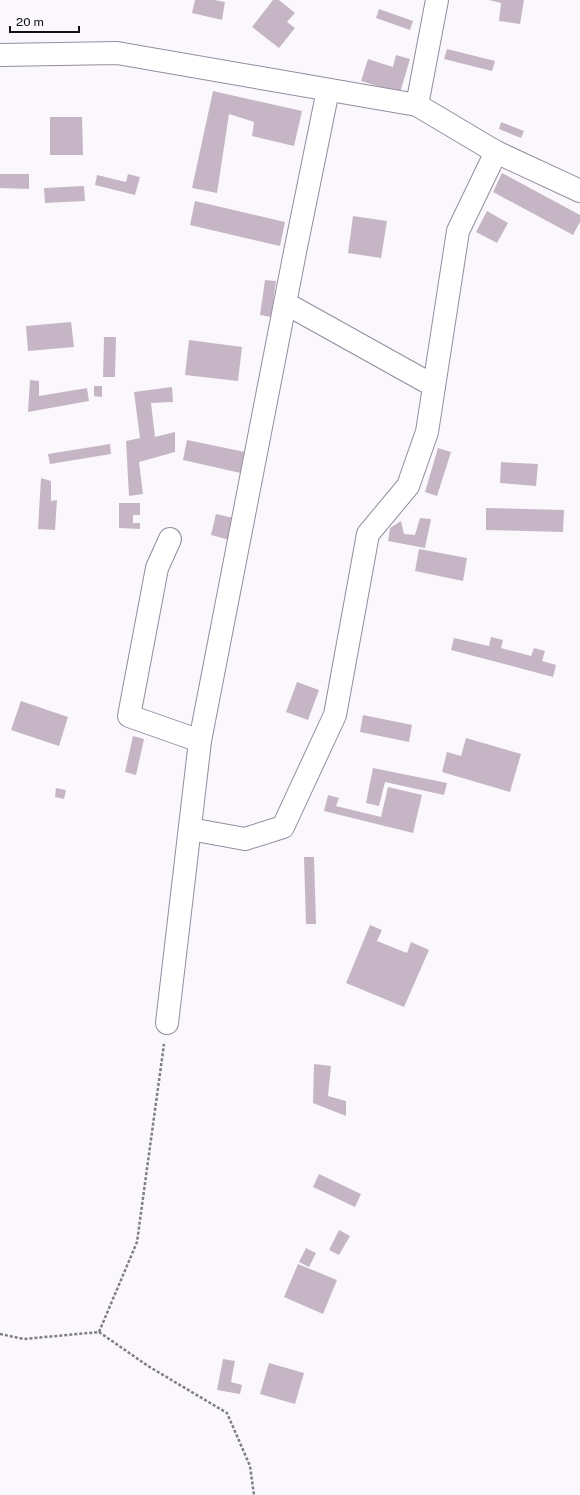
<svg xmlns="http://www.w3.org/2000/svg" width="580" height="1495" viewBox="0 0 580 1495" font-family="'Public Sans',sans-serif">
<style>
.building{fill:#c6b6c5}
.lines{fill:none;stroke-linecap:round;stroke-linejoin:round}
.minor-casing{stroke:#938c9e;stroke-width:24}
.path{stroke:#807e83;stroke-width:2.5;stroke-dasharray:3 2;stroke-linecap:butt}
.minor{stroke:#fff;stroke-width:22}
</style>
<rect width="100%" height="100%" fill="#faf8fc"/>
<g class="building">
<polygon points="195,0 214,0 225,2 222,20 192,13"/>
<polygon points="273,0 279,0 295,13 287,22 295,28 279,48 252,27"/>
<polygon points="489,0 524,0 520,24 499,21 501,3"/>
<polygon points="379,9 413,21 410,30 376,18"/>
<polygon points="447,49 495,61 492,71 444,59"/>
<polygon points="396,55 410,59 400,93 361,81 368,59 393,67"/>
<polygon points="213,91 302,111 294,146 252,136 254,122 229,114 217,193 192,188"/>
<polygon points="50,117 82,117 83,155 50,155"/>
<polygon points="501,122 524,131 521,138 499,129"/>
<polygon points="502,173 580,215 580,222 573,235 493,192"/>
<polygon points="0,174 29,174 29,189 0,188"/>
<polygon points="128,174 140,177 135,195 95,185 97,175 126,182"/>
<polygon points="84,186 85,201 45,203 44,188"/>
<polygon points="195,201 285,222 280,246 190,225"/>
<polygon points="487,211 508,223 497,243 476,232"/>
<polygon points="353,216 387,221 381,258 348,253"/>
<polygon points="265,280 276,281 271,317 260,315"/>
<polygon points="71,322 74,347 28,351 26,326"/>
<polygon points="104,337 116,337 115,377 103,377"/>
<polygon points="189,340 242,347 238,381 185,375"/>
<polygon points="30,380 39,381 39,396 87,388 89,401 28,412"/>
<polygon points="94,386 102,386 102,397 94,396"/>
<polygon points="172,387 173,402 151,403 155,437 175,432 175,452 139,462 143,494 129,496 126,441 140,438 134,392"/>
<polygon points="187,440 250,453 245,474 183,460"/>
<polygon points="110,444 111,454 50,464 48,454"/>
<polygon points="438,448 451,452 437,496 425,492"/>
<polygon points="501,462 538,464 536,486 500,483"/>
<polygon points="41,478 51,481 51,501 57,500 55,530 38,529"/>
<polygon points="119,503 140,503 140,515 133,515 133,523 140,523 140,529 119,528"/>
<polygon points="486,508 564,510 563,532 486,530"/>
<polygon points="216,514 238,519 233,541 211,535"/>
<polygon points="420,518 431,519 425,548 388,541 390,528 401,521 404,534 415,535"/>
<polygon points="419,549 467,558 463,581 415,571"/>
<polygon points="491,637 503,640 501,648 531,656 534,648 545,651 542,661 556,665 553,677 451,650 454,638 489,646"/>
<polygon points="297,682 319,690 308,720 286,712"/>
<polygon points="21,701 68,717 59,746 11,730"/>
<polygon points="363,715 412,725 409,742 360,732"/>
<polygon points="133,736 144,739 136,775 125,772"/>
<polygon points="466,738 521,754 510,792 442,772 447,752 461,756"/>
<polygon points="373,768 447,783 444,795 385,782 379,806 366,803"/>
<polygon points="388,787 422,795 413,833 324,811 328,795 339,798 336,806 381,817"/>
<polygon points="56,788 66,790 64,799 55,797"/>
<polygon points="304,857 314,857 316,924 306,924"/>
<polygon points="370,925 382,930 377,941 407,953 411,942 429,950 404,1007 346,983"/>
<polygon points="314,1064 331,1066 328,1096 346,1101 346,1116 313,1103"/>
<polygon points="319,1174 361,1194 355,1207 313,1187"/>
<polygon points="339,1230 350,1236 339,1255 329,1250"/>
<polygon points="306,1248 316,1253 309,1267 299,1262"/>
<polygon points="298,1264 337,1280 323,1314 284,1297"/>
<polygon points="223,1359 235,1361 231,1382 242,1385 240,1394 217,1390"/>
<polygon points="269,1363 304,1373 295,1404 260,1394"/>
</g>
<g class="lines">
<defs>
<g id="minor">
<polyline points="437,0 417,105 496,152 580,191"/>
<polyline points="0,55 117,53 417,105"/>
<polyline points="285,303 434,386"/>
<polyline points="170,539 157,568 129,716 200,741"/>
<polyline points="190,829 245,839 283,827 335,715 368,534 408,486 427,432 458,231 496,152"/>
<polyline points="167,1023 200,741 295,252 328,90"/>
</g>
</defs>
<use href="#minor" class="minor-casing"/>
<g class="path">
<polyline points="99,1332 148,1366 227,1413 250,1466 254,1495"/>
<polyline points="0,1334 24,1339 99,1332 137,1242 164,1044"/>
</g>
<use href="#minor" class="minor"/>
</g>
<path d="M10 26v6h69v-6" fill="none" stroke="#121016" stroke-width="2"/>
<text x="16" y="26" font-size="12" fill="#121016" stroke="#faf8fc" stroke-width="3" paint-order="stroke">20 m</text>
</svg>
